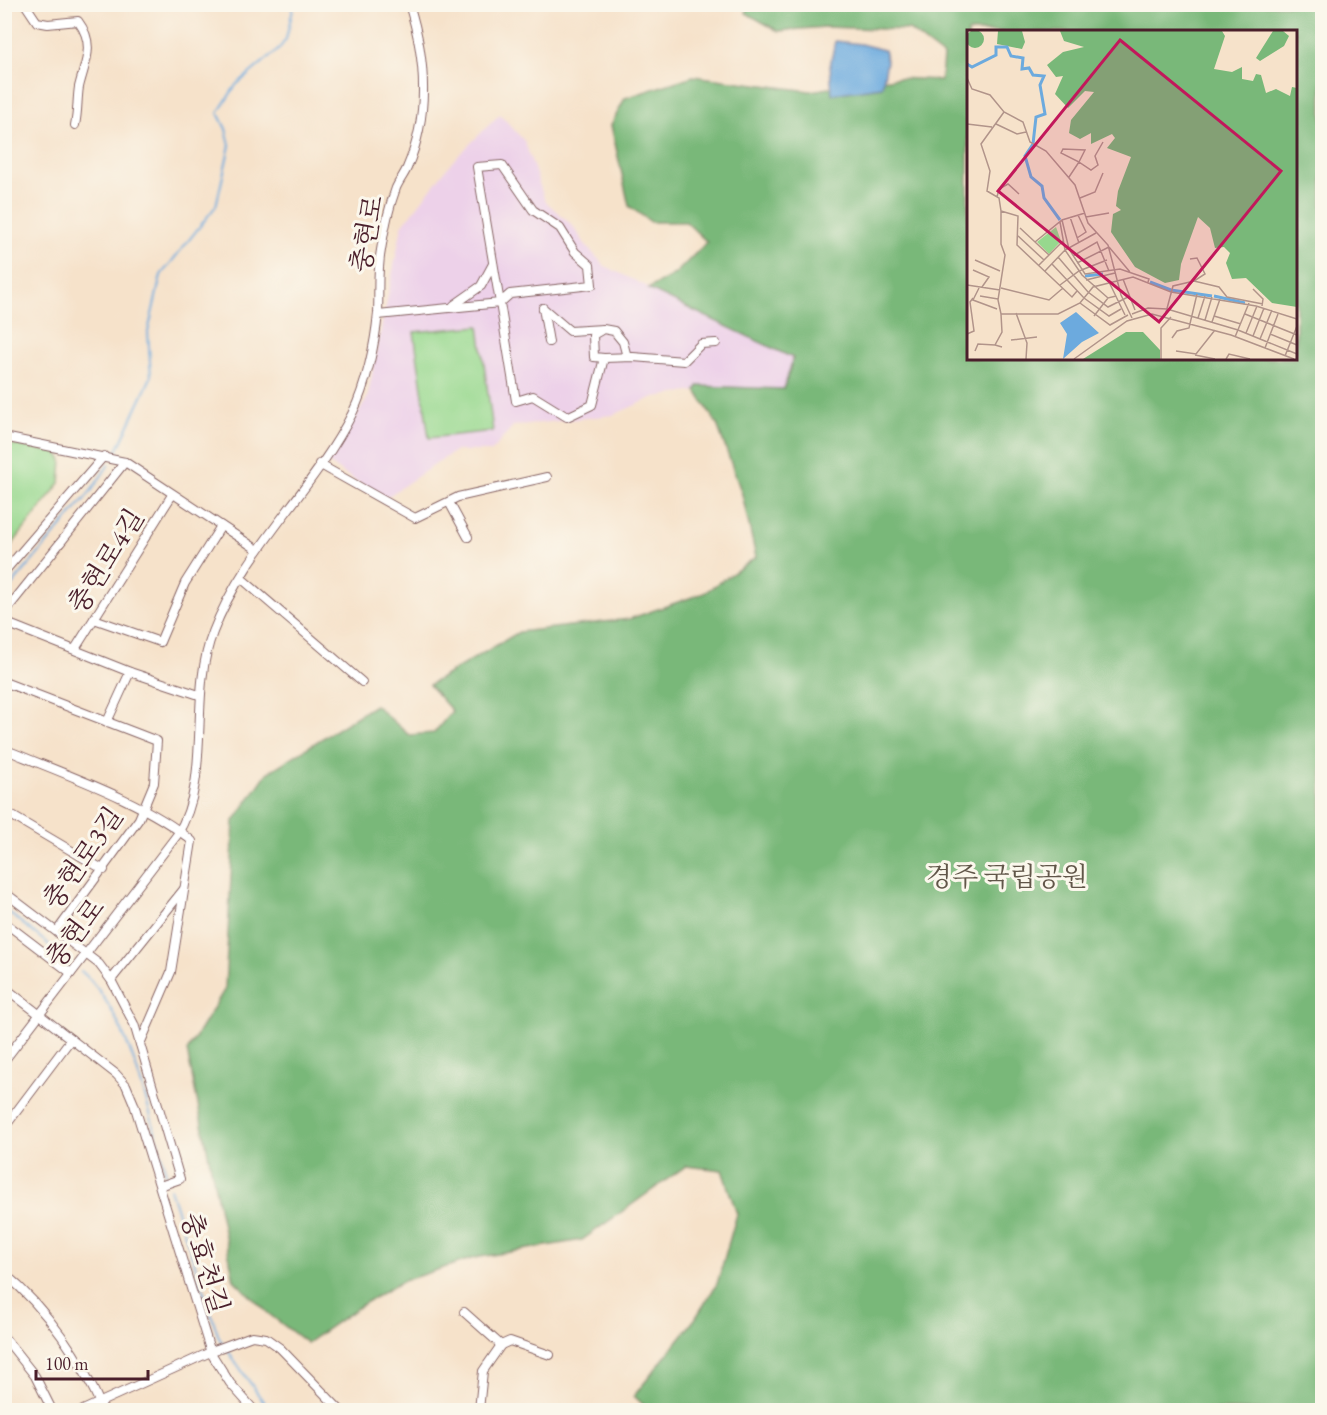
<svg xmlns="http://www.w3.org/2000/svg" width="1327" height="1415" viewBox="0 0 1327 1415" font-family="'EB Garamond','Noto Serif KR',serif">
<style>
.built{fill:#edd1e9}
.green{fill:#97d88e;stroke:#707c5c;stroke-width:1.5}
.forest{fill:#79b879;stroke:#626c52;stroke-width:1.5;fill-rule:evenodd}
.water{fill:#6caade;stroke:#5b6484;stroke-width:1.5}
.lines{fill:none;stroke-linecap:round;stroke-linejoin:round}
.stream{stroke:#6caade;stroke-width:2}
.minor-casing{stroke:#866363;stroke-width:10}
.minor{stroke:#fff;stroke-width:8}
.labels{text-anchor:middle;stroke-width:6;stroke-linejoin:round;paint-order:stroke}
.street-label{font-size:27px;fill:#4a1f2b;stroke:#fbf7ec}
.park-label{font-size:27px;fill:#615649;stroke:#fbf7ec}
.inset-river{fill:none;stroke:#6caade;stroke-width:3}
.inset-road{fill:none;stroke:#b1948a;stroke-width:1.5}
.view{fill:#c2185b;fill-opacity:0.15;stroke:#c2185b;stroke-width:3}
.inset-edge{fill:none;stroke:#4a1f2b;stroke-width:3}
</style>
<rect width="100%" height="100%" fill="#fbf7ec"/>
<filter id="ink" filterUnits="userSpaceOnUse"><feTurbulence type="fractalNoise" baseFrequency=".0167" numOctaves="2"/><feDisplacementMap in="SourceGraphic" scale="12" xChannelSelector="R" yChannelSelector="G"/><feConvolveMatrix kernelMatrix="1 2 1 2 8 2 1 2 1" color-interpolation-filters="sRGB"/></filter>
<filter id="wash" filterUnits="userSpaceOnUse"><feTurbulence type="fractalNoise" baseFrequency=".008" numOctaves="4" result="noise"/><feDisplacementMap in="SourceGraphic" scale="24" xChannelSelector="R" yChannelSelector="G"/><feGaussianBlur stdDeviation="1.35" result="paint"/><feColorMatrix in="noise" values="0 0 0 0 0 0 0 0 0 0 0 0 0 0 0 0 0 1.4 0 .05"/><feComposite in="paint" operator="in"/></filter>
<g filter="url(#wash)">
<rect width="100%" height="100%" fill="#f6e2ca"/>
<polygon class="built" points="500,114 525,142 545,201 573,226 587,247 605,266 793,358 784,389 698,386 696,391 654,397 613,415 513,426 492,451 455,451 384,499 328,463 367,399 402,226 451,163"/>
<g class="green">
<polygon points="479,326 493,431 429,438 414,332"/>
<polygon points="5,443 57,453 62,460 60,483 8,550 4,549"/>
</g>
<path class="forest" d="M 748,5 L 1322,5 L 1322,1410 L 649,1410 L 634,1396 L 695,1319 L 717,1284 L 737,1214 L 722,1170 L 686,1166 L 582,1240 L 474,1258 L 403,1281 L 360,1306 L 307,1343 L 269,1314 L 234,1280 L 187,1051 L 225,989 L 234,821 L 267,773 L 375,705 L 409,735 L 434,733 L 452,711 L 429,685 L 519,632 L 629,619 L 704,593 L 756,557 L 742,494 L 717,424 L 696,391 L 698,386 L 784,389 L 793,358 L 648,289 L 675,274 L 707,242 L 686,222 L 651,222 L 629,206 L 611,125 L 625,98 L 693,76 L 810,91 L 895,78 L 941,80 L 943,56 L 909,30 L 825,27 L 778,31 L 746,13 ZM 968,32 L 1296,32 L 1296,358 L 968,358 Z"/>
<polygon class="water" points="835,41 861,44 884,50 887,61 882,87 832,94 830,66"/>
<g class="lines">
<g class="stream">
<polyline points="116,453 151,377 148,332 161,275 216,206 230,145 226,129 218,113 236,85 279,49 286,39 294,4"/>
<polyline points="4,597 12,585 92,490 109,464"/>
<polyline points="4,909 71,962"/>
<path d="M 81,971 C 130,1013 150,1116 167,1177"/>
<polyline points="170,1189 219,1338 269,1410"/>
</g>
</g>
</g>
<g filter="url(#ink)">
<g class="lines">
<defs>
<g id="minor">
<path d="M 25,4 L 37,22 L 48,24 L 78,21 C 96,45 85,62 79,87 C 77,99 78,112 75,125"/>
<polyline points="454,305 481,286 493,264"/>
<polyline points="543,308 570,331 603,329 614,331 623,342 627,357"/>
<polyline points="543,308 549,342"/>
<polyline points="378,315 500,303 477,167 502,165 533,210 560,228 575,252 590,265 592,285 510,294 500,303 516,401 533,396 567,417 592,405 604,358 633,357 684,361 701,344 716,343"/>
<polyline points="600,331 593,335 594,357 604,358"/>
<polyline points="4,437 125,462 258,550"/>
<polyline points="319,464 415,518 458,497 547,477"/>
<polyline points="449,502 468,537"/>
<polyline points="4,572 104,456"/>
<polyline points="241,578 362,682"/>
<polyline points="4,613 125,462"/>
<polyline points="94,619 160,642 185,583 221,526"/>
<polyline points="4,622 130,672 199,695"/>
<polyline points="75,649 172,495"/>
<polyline points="4,682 157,741 154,783 139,819 57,931"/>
<polyline points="107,722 130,672"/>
<path d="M 4,749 C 61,773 147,802 192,841 L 171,972 L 140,1044"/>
<polyline points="4,811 104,870"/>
<polyline points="4,892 99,964 111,980 134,1024 180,1179 160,1186"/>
<polyline points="4,922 71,973"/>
<polyline points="111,980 184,889"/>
<polyline points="4,987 116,1074 126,1085 134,1104 211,1353 230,1383 254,1410"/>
<path d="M 4,1061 L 177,835 C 213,777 188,696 213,632 C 244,550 313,491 352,414 C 366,386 375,345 378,313 C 379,292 377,271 381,250 C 384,230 389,207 396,188 C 399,181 404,175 407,168 C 430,115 426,58 409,4"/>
<polyline points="4,1128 71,1039"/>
<path d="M 4,1273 C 47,1309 81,1359 103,1410"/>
<polyline points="464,1312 501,1345 483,1371 479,1410"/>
<polyline points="4,1337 35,1376 52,1410"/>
<polyline points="501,1345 510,1341 550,1355"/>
<polyline points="83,1410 217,1349 252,1336 266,1338 280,1348 340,1410"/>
</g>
</defs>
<use href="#minor" class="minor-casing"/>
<use href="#minor" class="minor"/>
</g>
</g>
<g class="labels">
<g class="street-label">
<text transform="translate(367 234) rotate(-80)" y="9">충현로</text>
<text transform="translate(106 561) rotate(-58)" y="9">충현로4길</text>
<text transform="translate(83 858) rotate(-55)" y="9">충현로3길</text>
<text transform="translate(75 933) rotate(-53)" y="9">충현로</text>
<text transform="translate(205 1263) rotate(73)" y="9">충효천길</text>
</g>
<g class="park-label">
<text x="1007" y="886">경주 국립공원</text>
</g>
</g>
<g transform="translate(967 30)">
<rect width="330" height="330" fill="#f6e2ca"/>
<path d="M 89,197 L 94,211 L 82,224 L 70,212 Z" fill="#97d88e"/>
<path d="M-1 9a9 9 0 1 1 18 0a9 9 0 1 1-18 0ZM 31,1 L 55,1 L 58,12 L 55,19 L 30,14 ZM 93,1 L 255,1 L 258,6 L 247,39 L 265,42 L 275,37 L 275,49 L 286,51 L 289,44 L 294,45 L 299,63 L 309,59 L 323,66 L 325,57 L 330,58 L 330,277 L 305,273 L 279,248 L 265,249 L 259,233 L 263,223 L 257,217 L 248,218 L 243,198 L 231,187 L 214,234 L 212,250 L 198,253 L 168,237 L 144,202 L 146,184 L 154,180 L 149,176 L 151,161 L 164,127 L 140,118 L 148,108 L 145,104 L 124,114 L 124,103 L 113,109 L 102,103 L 104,90 L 127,62 L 118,61 L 101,78 L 88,64 L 96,46 L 89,47 L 80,35 L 96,22 L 117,17 L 97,11 ZM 306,1 L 316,1 L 322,6 L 317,16 L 293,31 L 289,28 ZM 159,302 L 176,302 L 193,320 L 193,329 L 116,329 Z" fill="#79b879"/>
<path d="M 109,282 L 132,303 L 115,312 L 96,329 L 100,304 L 93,293 Z" fill="#6caade"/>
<path class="inset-river" d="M 0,34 L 5,37 L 29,25 L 29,17 L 40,17 L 44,26 L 56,28 L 55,39 L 62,38 L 66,45 L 77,46 L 73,55 L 78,84 L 69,87 L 66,114 L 58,126 L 64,147 L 75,156 L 77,168 L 93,190M 118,246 L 136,244M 183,252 L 204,260 L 245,266M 247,266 L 278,273"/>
<path class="inset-road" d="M 0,48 L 5,59 L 23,65 L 37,82 L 56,92 L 63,112 L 79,121 L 108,155 L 121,193 L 141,215 L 154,265 L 165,288M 37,82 L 14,114 L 23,141 L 20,161 L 32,168 L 34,181 L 34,214 L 38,225 L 31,270 L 34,284 L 91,284 L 113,273 L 126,257 L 166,247 L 204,262 L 289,276 L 330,289M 0,94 L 25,97M 29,94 L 50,104 L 59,102M 102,147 L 112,132 L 94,123 L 96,119 L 118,120 L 112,132 L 124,140 L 131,135 L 128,126 L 136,112M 30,167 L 32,159 L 41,154 L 52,164M 113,168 L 128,162 L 136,143M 34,181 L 51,186 L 50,215 L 105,267 L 110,261M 103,187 L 112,213M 119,187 L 142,183M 95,190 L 102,219 L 118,244 L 153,239 L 182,249 L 181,252M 93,192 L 98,220 L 115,245 L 141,268 L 149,266M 53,198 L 82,225M 50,205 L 77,230M 110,208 L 119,202 L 111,185M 68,212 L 95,190 L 118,183M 142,217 L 163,242M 106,226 L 130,212 L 142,241M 91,227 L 121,262 L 141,277 L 161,267M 223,229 L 230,228 L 238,244 L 227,251M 8,230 L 33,241M 110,233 L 142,217M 85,234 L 117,268 L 142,286 L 154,279M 72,235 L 96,211M 6,240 L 22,247 L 15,257M 78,241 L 98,220 L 129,203M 156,249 L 168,280M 119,250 L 148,243M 142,252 L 158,285M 0,255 L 33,260M 93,255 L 112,241 L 140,230M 12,258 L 6,270 L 30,279M 34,258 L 82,270 L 96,258M 286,259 L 296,269 L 295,276M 13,266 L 31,269M 113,273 L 143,295 L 161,285M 49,283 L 60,313 L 59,329M 34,284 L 35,302 L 28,315 L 35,317M 165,284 L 181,278 L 200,279 L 271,300 L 330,324M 278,284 L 330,305M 127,286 L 141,268M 198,286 L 206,256 L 227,251 L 252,257 L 260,267 L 296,274M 247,286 L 274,294M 231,288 L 238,266M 238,290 L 245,267M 245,292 L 253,269M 279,303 L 290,276M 0,304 L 7,301 L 3,272 L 6,268M 303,304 L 330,315M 286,306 L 297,278M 268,307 L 282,273M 205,308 L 210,301 L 222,298 L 230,264M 293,309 L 305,280M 44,310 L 70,307M 298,318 L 311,284M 8,321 L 11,314 L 28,315M 209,321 L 229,324 L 248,300M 228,325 L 248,329M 318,326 L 330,296M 107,329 L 160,291 L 185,284 L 264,305 L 327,329M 194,329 L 194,298 L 204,287M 259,329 L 262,324 L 283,329"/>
<path class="view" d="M 153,10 L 314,141 L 192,292 L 31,161 Z"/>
<rect width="330" height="330" class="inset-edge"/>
</g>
<rect width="1327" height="1415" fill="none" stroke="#fbf7ec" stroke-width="24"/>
<path d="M36 1370v9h112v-9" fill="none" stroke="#4a1f2b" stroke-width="3"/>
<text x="45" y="1370" font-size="18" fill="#4a1f2b" stroke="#fbf7ec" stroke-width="4.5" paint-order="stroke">100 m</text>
</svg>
